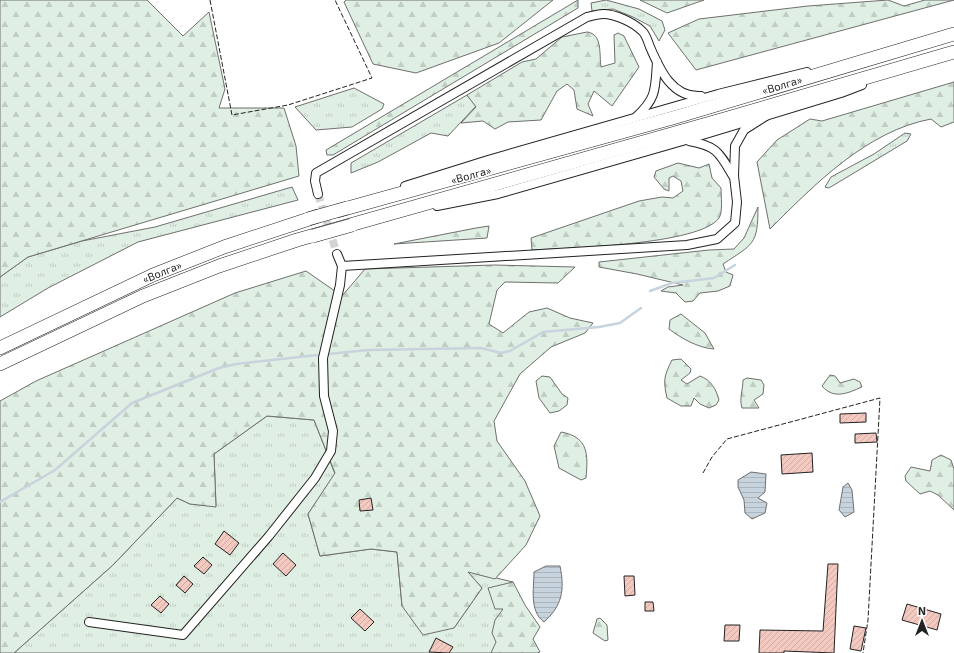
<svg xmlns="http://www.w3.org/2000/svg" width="954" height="653" viewBox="0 0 954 653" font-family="'Exo 2',sans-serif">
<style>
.grass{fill:url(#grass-tufts);stroke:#6f6f6f}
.forest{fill:url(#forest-firs);stroke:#6f6f6f}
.water{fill:url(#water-rules);stroke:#6f6f6f}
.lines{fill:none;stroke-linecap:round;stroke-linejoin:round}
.stream{stroke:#c7d3dd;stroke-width:2.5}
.building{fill:url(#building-hatch);stroke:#222}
.minor-tunnel{stroke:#d3d3d3;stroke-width:8;stroke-dasharray:8 4;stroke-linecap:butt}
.minor-casing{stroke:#222;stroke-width:10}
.trunk-casing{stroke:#222;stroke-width:14}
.minor{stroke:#fff;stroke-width:8}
.trunk{stroke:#fff;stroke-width:13}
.trunk-bridge-casing{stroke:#222;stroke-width:14;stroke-linecap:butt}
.trunk-bridge{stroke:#fff;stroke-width:13}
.fence{stroke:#222;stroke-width:1;stroke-dasharray:5 2;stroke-linecap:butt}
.labels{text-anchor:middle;stroke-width:3;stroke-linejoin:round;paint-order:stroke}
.street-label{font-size:11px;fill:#222;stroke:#fff}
</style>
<defs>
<pattern id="grass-tufts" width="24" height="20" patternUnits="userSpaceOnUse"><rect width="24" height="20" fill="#e0efe3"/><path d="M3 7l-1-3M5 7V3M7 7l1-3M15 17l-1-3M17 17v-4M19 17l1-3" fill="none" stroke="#c0cdc2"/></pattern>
<pattern id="forest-firs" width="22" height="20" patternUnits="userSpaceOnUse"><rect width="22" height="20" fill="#e0efe3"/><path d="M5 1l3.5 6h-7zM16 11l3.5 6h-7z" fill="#c0cdc2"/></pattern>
<pattern id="water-rules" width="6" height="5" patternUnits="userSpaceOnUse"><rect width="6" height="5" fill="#c7d3dd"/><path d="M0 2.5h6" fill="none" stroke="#abb5bd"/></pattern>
<pattern id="building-hatch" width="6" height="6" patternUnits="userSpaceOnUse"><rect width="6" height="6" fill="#f3c9c0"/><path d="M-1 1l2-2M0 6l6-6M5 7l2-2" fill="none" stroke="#d0aca5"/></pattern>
</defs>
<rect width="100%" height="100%" fill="#fff"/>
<g class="grass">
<polygon points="606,0 639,9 662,21 665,30 659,41 650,26 633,17 613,9 592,11 591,3"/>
<polygon points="354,88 384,104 382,109 352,127 316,130 295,107"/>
<polygon points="467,95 476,106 448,136 431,133 378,162 351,173 351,163"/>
<polygon points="905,133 911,134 907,141 829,188 825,187 831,177 874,154"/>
<polygon points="292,187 298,200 138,242 48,288 0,317 0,277 28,257 82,241 155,227"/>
<polygon points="267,416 314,420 335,474 308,514 320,556 371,549 397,552 402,606 454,628 482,588 467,571 513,582 513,653 14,653 113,565 177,498 190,504 216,506 214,454"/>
</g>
<g class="forest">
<polygon points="0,0 147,0 183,36 209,12 225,89 219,108 284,108 296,146 299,176 28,257 0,277"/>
<polygon points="346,0 553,0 499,43 416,73 373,64 344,2"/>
<polygon points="578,0 578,8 333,155 327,155 326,150"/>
<polygon points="640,0 704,0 667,13"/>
<polygon points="888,0 904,6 925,0 954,0 696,70 668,33 699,19 808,6"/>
<path d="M 587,32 C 603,34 599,55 601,67 L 615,63 L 614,35 L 618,33 L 624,36 L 639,67 L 612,106 L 594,91 L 588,104 L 593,116 L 577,109 L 574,90 L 567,84 L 557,91 L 541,120 L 508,122 L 495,129 L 483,121 L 461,123 L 476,107 L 467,95 L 522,62 L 536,59 L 562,37 Z"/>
<path d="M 954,82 L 954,122 L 941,127 L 931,119 C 867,131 815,184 770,229 L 757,162 L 777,140 L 810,119 L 822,121 Z"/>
<path d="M 678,163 L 699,168 L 709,164 L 712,178 L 721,188 C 721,196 723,212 719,218 C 700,245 567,248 532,250 L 531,238 L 639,201 L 662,197 L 673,198 L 683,191 L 681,181 L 673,176 L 669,178 L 669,191 L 664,189 L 654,177 L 656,171 Z"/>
<path d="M 758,207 C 758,245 753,244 723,264 L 726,272 L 733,275 L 730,286 L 718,291 L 700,293 L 693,301 L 685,302 L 676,293 L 661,291 L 668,287 L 683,285 L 637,274 L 599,267 L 599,262 L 709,250 L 734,249 L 744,238 Z"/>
<polygon points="489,226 487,238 394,244 476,228"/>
<polygon points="494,265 575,267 558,283 505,282 497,290 489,324 503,333 529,312 547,308 570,318 593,323 585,333 551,347 520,374 494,421 497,441 525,481 540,516 526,545 495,579 468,572 482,588 454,628 423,635 402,606 397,552 371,549 320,556 308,514 335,473 314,420 267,416 214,454 216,507 190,504 177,498 113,565 14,653 0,653 0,401 36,381 235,293 306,271 342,296 365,269"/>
<path d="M 681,314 L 705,333 L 714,349 C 698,348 681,338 669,329 L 670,320 Z"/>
<path d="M 681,359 L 691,369 L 690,373 L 681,380 L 687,384 L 700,376 C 711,380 716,389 719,400 L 716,405 L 709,408 L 700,404 L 694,398 L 691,406 L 681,406 L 667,398 C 663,380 664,376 672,360 Z"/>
<path d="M 830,375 L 835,376 L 840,383 L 854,379 L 860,382 L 862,387 C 848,393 834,400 822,386 Z"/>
<polygon points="542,376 550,377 562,394 568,398 567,405 559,411 550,413 539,398 536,381"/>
<path d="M 747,378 L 761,380 L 764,385 L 763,394 L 754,400 L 759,408 L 742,408 C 739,398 743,390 743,380 Z"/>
<path d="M 561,432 C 589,437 588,455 586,478 L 581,480 L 559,468 L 554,446 Z"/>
<polygon points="941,455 951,460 954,469 954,510 938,495 930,491 920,494 906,481 905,476 911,467 930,471 932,460"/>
<polygon points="513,582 525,605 540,627 533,639 540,652 537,653 491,653 496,642 492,633 495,620 503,609 495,609 488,588"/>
<polygon points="600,618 607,625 608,640 605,641 593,633 597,619"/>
</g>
<g class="water">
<polygon points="751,472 766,474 765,492 758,498 767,503 765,513 752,519 745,513 744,500 738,487 738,480"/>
<polygon points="848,483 852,490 854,512 845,517 839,510 843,487"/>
<path d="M 546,566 L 560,566 C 565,590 562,606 544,622 C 529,611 534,588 534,572 Z"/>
</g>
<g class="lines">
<g class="stream">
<polyline points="650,291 672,283 714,278 735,265"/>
<polyline points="328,354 368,350 481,348 501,353 510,351 543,332 599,327 620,323 641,308"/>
<polyline points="0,502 55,470 132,403 219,368 236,364 317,355"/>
</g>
</g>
<g class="building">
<polygon points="866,413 866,422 840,423 840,414"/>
<polygon points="876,433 877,442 855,443 855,434"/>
<polygon points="812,453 813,472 782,474 781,455"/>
<polygon points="371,498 373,510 360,511 359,500"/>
<polygon points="224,531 239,543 230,555 215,544"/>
<polygon points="283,553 296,565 286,576 273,564"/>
<polygon points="203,557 212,565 204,574 194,566"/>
<polygon points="828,564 838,564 834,653 784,651 784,653 759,653 760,630 823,631"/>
<polygon points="184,576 193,584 185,593 176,585"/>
<polygon points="624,576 634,576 635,595 625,596"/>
<polygon points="160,596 169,604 161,613 151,605"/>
<polygon points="645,602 653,602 654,611 645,611"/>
<polygon points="907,604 941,614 937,630 902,620"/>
<polygon points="360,609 374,622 365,631 351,618"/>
<polygon points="725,625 740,625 739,641 724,641"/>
<polygon points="854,626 866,628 861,651 850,649"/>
<polygon points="436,638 453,647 449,653 429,652"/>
</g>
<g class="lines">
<polyline class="minor-tunnel" points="318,194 337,254"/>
<defs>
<g id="minor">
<path d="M 636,117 C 657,98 655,89 657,62"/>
<path d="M 689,141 C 717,146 719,152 733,176"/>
<polyline points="405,186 488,160 718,94 807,72"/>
<path d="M 318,194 L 315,181 L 316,173 L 587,17 C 592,16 598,14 603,14 C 615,14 633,22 642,31 C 646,34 648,42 650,47 C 660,70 672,98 701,96"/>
<polyline points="437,206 498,194 686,140 841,93 862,85"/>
<polyline points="337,254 342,266 687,245 717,239 735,223 737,202 734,176 735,146 744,130 766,116"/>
<polyline points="89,622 183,635 269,536 315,478 331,451 333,431 324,396 323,358 340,285 342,266"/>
</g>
<g id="trunk">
<polyline points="337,211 676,117 954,34"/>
<polyline points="0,348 153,275 224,247 318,216"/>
<polyline points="0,364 143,296 219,266 297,240 721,120 954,52"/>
</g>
</defs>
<use href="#minor" class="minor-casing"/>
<use href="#trunk" class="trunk-casing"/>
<use href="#minor" class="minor"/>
<use href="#trunk" class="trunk"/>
<defs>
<g id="trunk-bridge">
<polyline points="308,219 347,208"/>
<polyline points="313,236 352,225"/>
</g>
</defs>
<use href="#trunk-bridge" class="trunk-bridge-casing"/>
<use href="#trunk-bridge" class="trunk-bridge"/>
<g class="fence">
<polyline points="210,0 232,115 288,105 372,78 335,0"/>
<polyline points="703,473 712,457 727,439 880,398 868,620 863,653"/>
</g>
</g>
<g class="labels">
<g class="street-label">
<text transform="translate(782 85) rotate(-17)" y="4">«Волга»</text>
<text transform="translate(471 175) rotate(-15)" y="4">«Волга»</text>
<text transform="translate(162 272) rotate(-22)" y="4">«Волга»</text>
</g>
</g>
<g transform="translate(922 621)" stroke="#ffffff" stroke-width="3" paint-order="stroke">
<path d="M0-3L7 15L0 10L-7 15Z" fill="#222222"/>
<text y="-6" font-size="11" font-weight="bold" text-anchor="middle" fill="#222222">N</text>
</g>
</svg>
